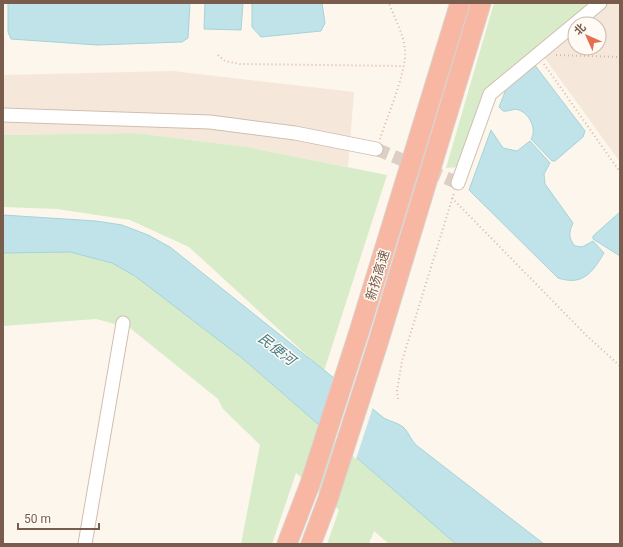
<svg xmlns="http://www.w3.org/2000/svg" width="623" height="547" viewBox="0 0 623 547" font-family="Roboto,'Noto Sans SC',sans-serif">
<style>
.residential{fill:#f5e8da}
.green{fill:#d8ecc9}
.water{fill:#bfe3e8;stroke:#a5d3da}
.pier{fill:#fdf6ec}
.lines{fill:none;stroke-linecap:round;stroke-linejoin:round}
.minor-tunnel{stroke:#dcd0c4;stroke-width:13;stroke-dasharray:13 6;stroke-linecap:butt}
.minor-casing{stroke:#d1beb0;stroke-width:15}
.highway-casing{stroke:#dad1cd;stroke-width:21}
.path{stroke:#d9b8a5;stroke-width:2;stroke-dasharray:1 3;stroke-linecap:butt}
.minor{stroke:#fff;stroke-width:13}
.highway{stroke:#f7b7a3;stroke-width:19}
.labels{text-anchor:middle;stroke-width:3;stroke-linejoin:round;paint-order:stroke}
.street-label{font-size:13px;fill:#7a5c4d;stroke:#fffaf3}
.water-label{font-size:14px;font-style:italic;fill:#437c86;stroke:#fffaf3}
</style>
<rect width="100%" height="100%" fill="#fdf6ec"/>
<g class="residential">
<polygon points="611,3 620,3 620,162 544,57 575,32 575,48 599,48 599,24 585,24"/>
<polygon points="173,71 354,92 348,167 247,147 136,133 3,135 3,75"/>
</g>
<g class="green">
<polygon points="494,3 611,3 585,24 575,24 535,48 486,89 459,167 446,168"/>
<polygon points="136,133 247,147 387,175 324,371 189,247 130,220 57,209 3,207 3,135"/>
<polygon points="70,252 113,263 135,276 242,358 456,544 389,544 374,531 369,544 327,544 339,510 296,473 272,544 241,544 260,445 223,409 218,399 130,328 96,319 3,326 3,253"/>
</g>
<g class="water">
<polygon points="8,3 190,3 188,38 182,42 97,45 11,39 8,32"/>
<polygon points="205,3 243,3 241,30 204,29"/>
<polygon points="252,3 322,3 325,23 321,31 261,37 252,27"/>
<path d="M 534,64 L 585,131 L 583,137 L 555,161 L 552,161 L 531,139 C 537,130 530,114 519,110 C 513,108 509,112 503,111 L 499,107 L 507,87 Z"/>
<path d="M 491,130 L 503,148 L 517,151 L 530,141 L 550,163 L 544,174 L 545,184 L 573,223 C 569,232 568,238 575,246 L 582,247 L 593,241 L 604,253 C 592,273 583,286 558,278 L 469,190 Z"/>
<polygon points="620,212 620,256 593,239 593,236"/>
<path d="M 3,215 L 96,221 L 122,225 L 148,235 L 170,247 L 384,418 C 391,422 400,423 405,429 C 409,433 411,440 416,445 L 544,544 L 456,544 L 242,358 L 135,276 L 112,263 L 70,252 L 3,253 Z"/>
</g>
<polygon class="pier" points="335,377 373,407 356,459 319,427"/>
<g class="lines">
<polyline class="minor-tunnel" points="376,149 458,183"/>
<defs>
<g id="minor">
<polyline points="3,115 210,122 295,133 376,149"/>
<polyline points="458,183 490,94 600,3"/>
<polyline points="85,544 123,323"/>
</g>
<g id="highway">
<polyline points="287,544 310,484 359,332 460,3"/>
<polyline points="311,544 328,499 378,343 481,3"/>
</g>
</defs>
<use href="#minor" class="minor-casing"/>
<use href="#highway" class="highway-casing"/>
<g class="path">
<polyline points="218,55 225,61 240,64 403,66"/>
<polyline points="556,55 620,57"/>
<polyline points="544,64 620,172"/>
<path d="M 380,139 C 387,117 407,71 405,50 C 404,35 394,17 389,3"/>
<polyline points="452,198 587,336 620,366"/>
<polyline points="398,399 397,391 402,361 454,193"/>
</g>
<use href="#minor" class="minor"/>
<use href="#highway" class="highway"/>
</g>
<g class="labels">
<g class="street-label">
<text transform="translate(377 275) rotate(-73)" y="5">新扬高速</text>
</g>
<g class="water-label">
<text transform="translate(277 349) rotate(38)" y="5">民便河</text>
</g>
</g>
<rect width="623" height="547" fill="none" stroke="#7a5c4d" stroke-width="8"/>
<g transform="translate(587 36) rotate(315)"><circle r="19" fill="#fffaf3" stroke="#cabbb1"/>
<path d="M0-3L7 15L0 10L-7 15Z" fill="#e76f51"/>
<text y="-6" font-size="11" font-weight="bold" text-anchor="middle" fill="#7a5c4d">北</text>
</g>
<path d="M18 523v6h81v-6" fill="none" stroke="#7a5c4d" stroke-width="2"/>
<text x="24" y="523" font-size="12" fill="#7a5c4d" stroke="#fffaf3" stroke-width="3" paint-order="stroke">50 m</text>
</svg>
